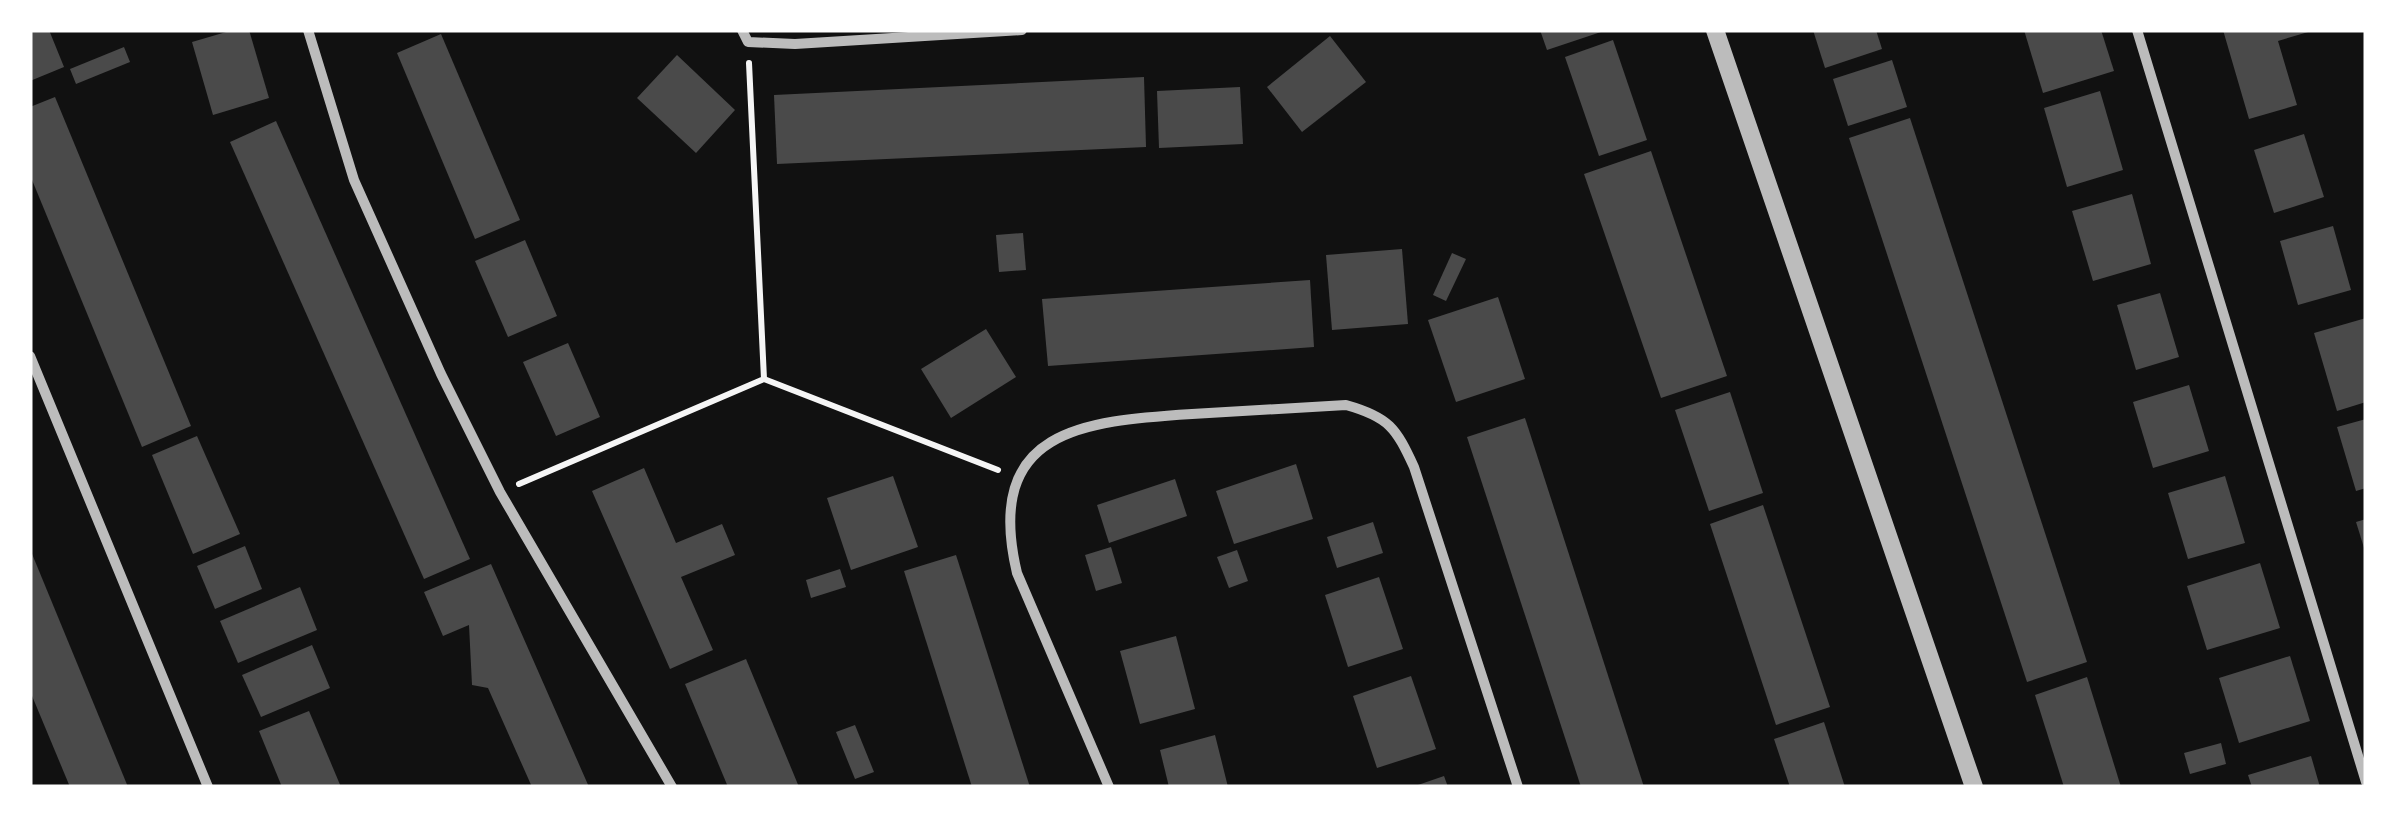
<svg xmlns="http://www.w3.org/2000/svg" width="2396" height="817" viewBox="0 0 2396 817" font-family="'Roboto Condensed',sans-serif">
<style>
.building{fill:#4a4a4a}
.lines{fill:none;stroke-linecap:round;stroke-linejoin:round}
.path{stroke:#f5f5f5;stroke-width:6}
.minor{stroke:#bcbcbc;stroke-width:10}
.tertiary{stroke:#bcbcbc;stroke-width:18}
</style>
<rect width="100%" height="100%" fill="#111"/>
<g class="building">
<polygon points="30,30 49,30 64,67 30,81"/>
<polygon points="233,30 249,30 269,98 213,115 192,42"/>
<polygon points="1540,30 1604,30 1604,31 1547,50"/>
<polygon points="1813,30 1876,30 1882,49 1825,68"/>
<polygon points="2024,30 2101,30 2114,71 2043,93"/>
<polygon points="2223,30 2315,30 2278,41 2297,105 2249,119"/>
<polygon points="441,34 520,220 475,239 397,53"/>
<polygon points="1330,36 1366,82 1302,132 1267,87"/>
<polygon points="1613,40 1647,140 1599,156 1565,57"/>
<polygon points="124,47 130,62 76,84 70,69"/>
<polygon points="677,55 735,110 696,153 637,98"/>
<polygon points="1892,60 1907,107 1848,126 1833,79"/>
<polygon points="1144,77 1146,147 777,164 774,95"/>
<polygon points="1240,87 1243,144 1159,148 1157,91"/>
<polygon points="2100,91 2123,170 2067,187 2044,108"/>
<polygon points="55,97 191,426 142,447 30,175 30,107"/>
<polygon points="1910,118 2087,662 2027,682 1849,138"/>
<polygon points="276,121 470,559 424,579 230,142"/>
<polygon points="2304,134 2324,197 2274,213 2254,150"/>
<polygon points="1651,151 1727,376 1661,398 1584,174"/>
<polygon points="2132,194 2151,264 2093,281 2072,211"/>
<polygon points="2333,226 2351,290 2298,305 2280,241"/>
<polygon points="1023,233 1026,270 999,272 996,235"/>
<polygon points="525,240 557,316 508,337 475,261"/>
<polygon points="1402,249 1408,324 1332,330 1326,255"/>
<polygon points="1452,253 1466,259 1446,301 1433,295"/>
<polygon points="1310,280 1314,347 1048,366 1042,299"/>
<polygon points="2160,293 2179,357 2136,370 2117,305"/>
<polygon points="1498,297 1525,379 1456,402 1428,320"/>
<polygon points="2366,318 2366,402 2337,411 2314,333"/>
<polygon points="986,329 1016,377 951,418 921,369"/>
<polygon points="568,343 600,417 556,436 523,362"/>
<polygon points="2189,385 2209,451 2153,468 2133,402"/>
<polygon points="1730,392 1763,493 1709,511 1675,410"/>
<polygon points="1525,418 1644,787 1581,787 1467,437"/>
<polygon points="2366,419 2366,488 2356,491 2337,427"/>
<polygon points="197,436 240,534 193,554 152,455"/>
<polygon points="1296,464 1313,519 1234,544 1216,491"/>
<polygon points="644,468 676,543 722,524 735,555 681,577 713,650 670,669 592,491"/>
<polygon points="893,476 918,547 851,570 827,498"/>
<polygon points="2225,476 2245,543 2188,559 2168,493"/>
<polygon points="1175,479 1187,516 1109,543 1097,505"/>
<polygon points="1763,505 1830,707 1776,725 1710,524"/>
<polygon points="2366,519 2366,550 2365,551 2356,522"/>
<polygon points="1373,522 1383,553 1337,568 1327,537"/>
<polygon points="245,546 262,589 215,609 197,566"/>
<polygon points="1111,547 1122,583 1096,591 1085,555"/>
<polygon points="30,549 128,787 70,787 30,691"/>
<polygon points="1237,550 1248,581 1229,588 1217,557"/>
<polygon points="956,555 1030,787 972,787 904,571"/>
<polygon points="2260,563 2280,628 2207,650 2187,586"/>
<polygon points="491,564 589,787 532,787 488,688 472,685 469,625 443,636 424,592"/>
<polygon points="840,569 846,587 811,598 806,580"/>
<polygon points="1379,577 1403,649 1348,667 1325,595"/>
<polygon points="300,587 317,630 238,663 220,621"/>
<polygon points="1176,636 1195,709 1140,724 1120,651"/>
<polygon points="312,645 330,688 261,717 242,675"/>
<polygon points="2290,656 2310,721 2239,743 2219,678"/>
<polygon points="746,659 799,787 728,787 685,684"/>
<polygon points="1411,676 1436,749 1377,768 1353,696"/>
<polygon points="2087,677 2121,787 2064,787 2035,695"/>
<polygon points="309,711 341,787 282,787 259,731"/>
<polygon points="1824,722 1845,787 1790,787 1774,739"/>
<polygon points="855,725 874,772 855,779 836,732"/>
<polygon points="1215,735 1228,787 1169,787 1160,750"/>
<polygon points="2221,743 2226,764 2190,774 2184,753"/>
<polygon points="2311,756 2320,787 2252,787 2248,775"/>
<polygon points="1444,776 1448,787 1415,787 1415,786"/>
</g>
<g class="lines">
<g class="path">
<polyline points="764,379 998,470"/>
<polyline points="519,484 764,379 749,63"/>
</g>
<g class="minor">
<polyline points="308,30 354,180 441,374 500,492 672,787"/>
<polyline points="742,30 748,42 795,44 1022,30"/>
<polyline points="2137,30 2366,782"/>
<polyline points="30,356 208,787"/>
<path d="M 1109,787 L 1017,573 C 983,429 1083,421 1192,414 C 1244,411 1295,408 1346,405 C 1389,417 1396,428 1414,467 L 1518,787"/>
</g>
<polyline class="tertiary" points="1715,30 1974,787"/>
</g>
<rect width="2396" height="817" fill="none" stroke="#ffffff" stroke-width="65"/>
</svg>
